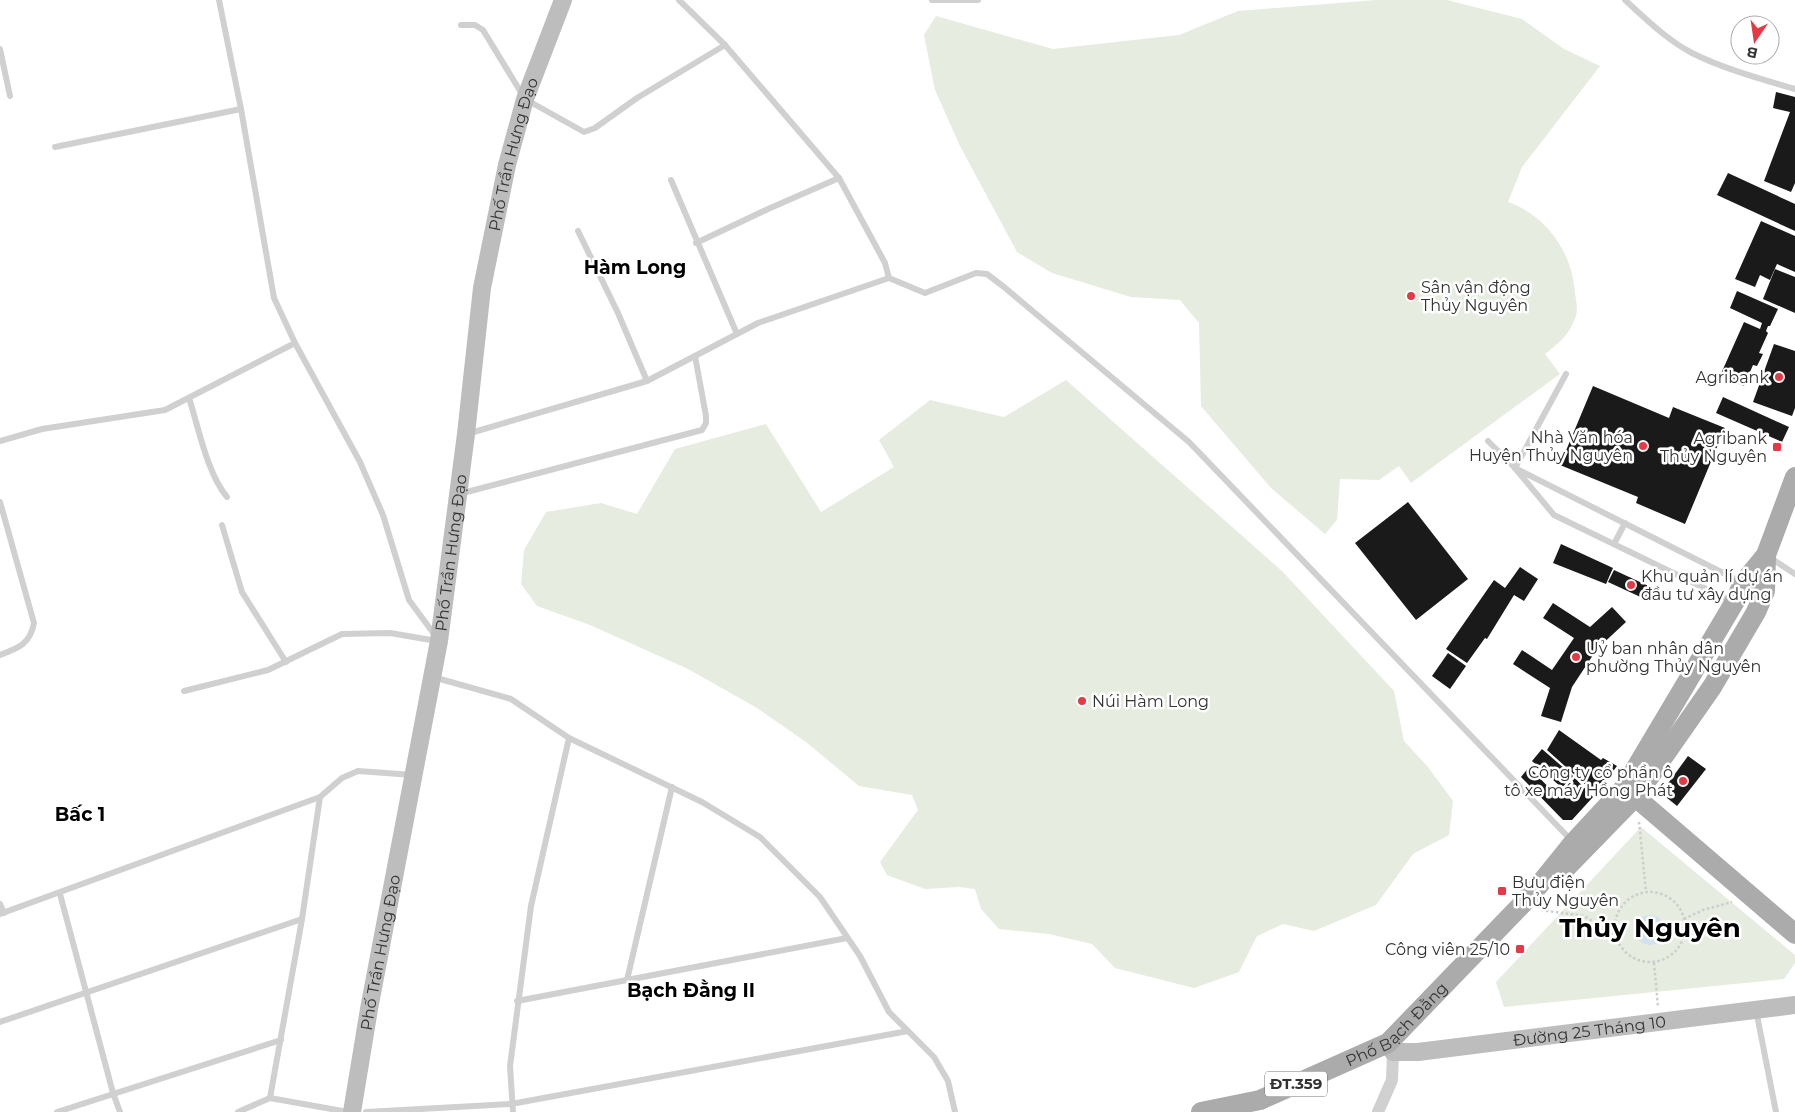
<svg xmlns="http://www.w3.org/2000/svg" width="1795" height="1112" viewBox="0 0 1795 1112" font-family="Montserrat,sans-serif">
<style>
.green{fill:#e6ecdf}
.water{fill:#cfe2ee}
.building{fill:#1a1a1a}
.lines{fill:none;stroke-linecap:round;stroke-linejoin:round}
.path{stroke:#cdcdcd;stroke-width:2.5;stroke-dasharray:2.5 2.5;stroke-linecap:butt}
.lane{stroke:#d0d0d0;stroke-width:6}
.street{stroke:#d0d0d0;stroke-width:12}
.secondary{stroke:#bdbdbd;stroke-width:18}
.primary{stroke:#ababab;stroke-width:20}
.poi-dot{fill:#e63946;stroke:#fff;stroke-width:2}
.labels{text-anchor:middle;stroke-width:5;stroke-linejoin:round;paint-order:stroke}
.shield{fill:#fff;stroke:#707070;stroke-width:1}
.shield-label{font-size:15px;font-weight:bold;fill:#333}
.street-label{font-size:16px;fill:#333;stroke:#fff}
.poi-label{font-size:16px;fill:#333;stroke:#fff;text-anchor:start}
.quarter-label{font-size:19px;font-weight:bold;fill:#000;stroke:#fff}
.town-label{font-size:26px;font-weight:bold;fill:#000;stroke:#fff}
</style>
<rect width="100%" height="100%" fill="#fff"/>
<g class="green">
<path d="M 1376,0 L 1447,0 L 1522,19 L 1564,49 L 1600,66 L 1522,167 L 1508,202 C 1547,216 1572,252 1575,293 C 1576,300 1578,309 1576,316 C 1570,334 1559,343 1545,354 L 1560,374 L 1411,483 L 1399,466 L 1379,480 L 1340,479 L 1337,520 L 1325,534 L 1271,488 L 1201,406 L 1199,323 L 1180,300 L 1131,297 L 1052,273 L 1017,252 L 960,146 L 935,90 L 924,35 L 936,16 L 1053,49 L 1179,35 L 1238,11 Z"/>
<polygon points="1066,380 1282,571 1394,691 1404,741 1428,767 1453,801 1449,835 1413,854 1376,905 1314,931 1283,924 1257,936 1239,972 1194,988 1115,968 1092,944 1049,934 999,929 981,909 975,889 959,887 925,889 887,875 880,862 918,810 912,795 859,786 806,742 757,708 688,669 590,625 537,606 521,584 524,550 546,512 601,503 637,514 675,449 766,424 821,512 894,467 879,440 930,400 1004,417"/>
<polygon points="1641,827 1795,955 1795,963 1784,979 1504,1007 1496,982"/>
</g>
<circle class="water" cx="1650" cy="930" r="15"/>
<g class="building">
<polygon points="1776,92 1795,97 1795,183 1791,192 1764,181 1790,112 1773,108"/>
<polygon points="1728,173 1795,204 1795,231 1717,195"/>
<polygon points="1761,221 1795,236 1795,272 1777,264 1770,280 1760,275 1755,287 1735,279"/>
<polygon points="1775,269 1795,277 1795,313 1763,299"/>
<polygon points="1737,291 1778,309 1770,326 1768,326 1766,331 1768,333 1759,353 1763,354 1757,366 1753,365 1744,386 1720,376 1744,322 1760,329 1762,323 1730,308"/>
<polygon points="1774,344 1795,351 1795,408 1792,416 1753,402"/>
<polygon points="1593,386 1669,418 1673,407 1725,428 1685,524 1636,503 1638,497 1560,465"/>
<polygon points="1723,397 1789,427 1782,442 1716,413"/>
<polygon points="1408,502 1468,579 1416,620 1355,543"/>
<polygon points="1561,544 1613,568 1606,584 1553,563"/>
<polygon points="1520,567 1538,579 1524,601 1514,595 1487,639 1485,638 1467,663 1446,649 1494,580 1505,588"/>
<polygon points="1614,570 1653,588 1647,600 1608,582"/>
<polygon points="1553,603 1590,627 1612,607 1626,622 1597,649 1572,687 1561,722 1541,716 1550,688 1513,664 1522,650 1552,670 1574,638 1543,618"/>
<polygon points="1448,653 1466,666 1450,689 1432,676"/>
<polygon points="1559,730 1601,760 1603,758 1617,766 1596,794 1547,750"/>
<polygon points="1542,749 1573,776 1562,788 1532,761"/>
<polygon points="1688,756 1706,769 1677,806 1661,793"/>
<polygon points="1529,767 1558,797 1575,778 1593,797 1572,820 1563,820 1521,777"/>
</g>
<g class="lines">
<g class="path">
<polyline points="1639,822 1646,892"/>
<circle cx="1650" cy="927" r="35"/>
<polyline points="1541,910 1584,916 1617,936"/>
<polyline points="1684,919 1703,910 1732,902"/>
<polyline points="1654,963 1658,1006"/>
</g>
<g class="lane">
<polyline points="219,0 241,109 274,298 295,343 360,462 383,515 409,600 437,638"/>
<polyline points="679,0 725,45 839,178 885,263 889,278 925,293 976,273 987,274 1004,287 1189,442 1571,840"/>
<polyline points="932,0 978,0"/>
<path d="M 1625,0 C 1646,19 1667,40 1692,53 C 1724,69 1761,79 1795,89"/>
<polyline points="461,25 475,25 483,30 525,99 584,132 595,128 637,98 725,45"/>
<polyline points="0,49 10,96"/>
<polyline points="55,147 241,109"/>
<polyline points="671,180 737,334"/>
<polyline points="578,231 618,313 647,381"/>
<polyline points="696,243 768,209 839,178"/>
<polyline points="1566,374 1515,468 1743,583 1763,591"/>
<path d="M 189,398 C 199,429 207,473 227,497"/>
<polyline points="467,434 647,381 758,323 889,278"/>
<polyline points="0,441 42,429 165,410 295,343"/>
<polyline points="1488,441 1515,468 1554,515 1731,601"/>
<polyline points="459,494 702,430 706,423 706,416 695,356"/>
<path d="M 0,502 L 34,623 C 30,644 19,648 0,655"/>
<polyline points="222,525 242,592 286,662"/>
<polyline points="1614,544 1625,523"/>
<polyline points="1769,557 1795,574"/>
<polyline points="433,677 511,699 569,738 702,802 760,837 820,897 860,956 889,1012 934,1057 948,1081 955,1112"/>
<polyline points="184,691 268,670 342,634 390,633 437,641"/>
<polyline points="320,797 342,778 358,771 413,775"/>
<polyline points="60,894 113,1093 120,1112"/>
<polyline points="0,904 4,913"/>
<polyline points="0,914 320,797 302,919 270,1098"/>
<polyline points="627,980 672,787"/>
<polyline points="517,1001 847,938"/>
<polyline points="1756,1010 1776,1112"/>
<polyline points="0,1022 302,919"/>
<polyline points="57,1112 281,1040"/>
<polyline points="238,1112 270,1098 348,1112"/>
<polyline points="366,1112 511,1104 908,1031"/>
<polyline points="513,1112 510,1066 531,906 569,738"/>
</g>
<polyline class="street" points="1378,1112 1392,1080 1393,1052"/>
<g class="secondary">
<path id="s1" d="M 1388,1043 L 1393,1052 L 1418,1052 L 1795,1005"/>
<path id="s2" d="M 352,1112 L 369,1009 L 439,641 L 466,434 L 482,288 L 507,165 L 525,99 L 563,0"/>
</g>
<g class="primary">
<polyline points="1626,789 1795,934"/>
<polyline points="1563,871 1636,796 1712,687 1756,612 1765,591 1766,555"/>
<path id="s3" d="M 1201,1112 L 1260,1100 L 1388,1043 L 1531,895 L 1573,843 L 1624,788 L 1734,603 L 1743,583 L 1766,555 L 1795,477"/>
</g>
</g>
<g class="poi-dot">
<circle cx="1411" cy="296" r="5"/>
<circle cx="1779" cy="377" r="5"/>
<circle cx="1643" cy="446" r="5"/>
<rect x="1772" y="442" width="10" height="10" rx="2.5"/>
<circle cx="1631" cy="585" r="5"/>
<circle cx="1576" cy="657" r="5"/>
<circle cx="1082" cy="701" r="5"/>
<circle cx="1683" cy="781" r="5"/>
<rect x="1497" y="886" width="10" height="10" rx="2.5"/>
<rect x="1515" y="944" width="10" height="10" rx="2.5"/>
</g>
<g class="labels">
<rect class="shield" x="1265" y="1071.5" width="62" height="25" rx="4"/>
<g class="shield-label">
<text x="1296" y="1089">ĐT.359</text>
</g>
<g class="street-label">
<text dy="6" stroke="none"><textPath href="#s2" startOffset="972">Phố Trần Hưng Đạo</textPath></text>
<text dy="6" stroke="none"><textPath href="#s2" startOffset="568">Phố Trần Hưng Đạo</textPath></text>
<text dy="6" stroke="none"><textPath href="#s2" startOffset="162">Phố Trần Hưng Đạo</textPath></text>
<text dy="6" stroke="none"><textPath href="#s3" startOffset="218">Phố Bạch Đằng</textPath></text>
<text dy="6" stroke="none"><textPath href="#s1" startOffset="208">Đường 25 Tháng 10</textPath></text>
</g>
<g class="poi-label">
<text x="1421" y="293">Sân vận động<tspan x="1421" dy="18">Thủy Nguyên</tspan></text>
<text x="1769" y="383" text-anchor="end">Agribank</text>
<text x="1633" y="443" text-anchor="end">Nhà Văn hóa<tspan x="1633" dy="18">Huyện Thủy Nguyên</tspan></text>
<text x="1767" y="444" text-anchor="end">Agribank<tspan x="1767" dy="18">Thủy Nguyên</tspan></text>
<text x="1641" y="582">Khu quản lí dự án<tspan x="1641" dy="18">đầu tư xây dựng</tspan></text>
<text x="1586" y="654">Uỷ ban nhân dân<tspan x="1586" dy="18">phường Thủy Nguyên</tspan></text>
<text x="1092" y="707">Núi Hàm Long</text>
<text x="1673" y="778" text-anchor="end">Công ty cổ phần ô<tspan x="1673" dy="18">tô xe máy Hồng Phát</tspan></text>
<text x="1512" y="888">Bưu điện<tspan x="1512" dy="18">Thủy Nguyên</tspan></text>
<text x="1510" y="955" text-anchor="end">Công viên 25/10</text>
</g>
<g class="quarter-label">
<text x="635" y="274">Hàm Long</text>
<text x="80" y="821">Bấc 1</text>
<text x="691" y="997">Bạch Đằng II</text>
</g>
<g class="town-label">
<text x="1650" y="937">Thủy Nguyên</text>
</g>
</g>
<g transform="translate(1755 40) rotate(193)"><circle r="24" fill="#ffffff" stroke="#adadad"/>
<path d="M0-4L9 19L0 12L-9 19Z" fill="#e63946"/>
<text y="-8" font-size="14" font-weight="bold" text-anchor="middle" fill="#333333">B</text>
</g>
</svg>
